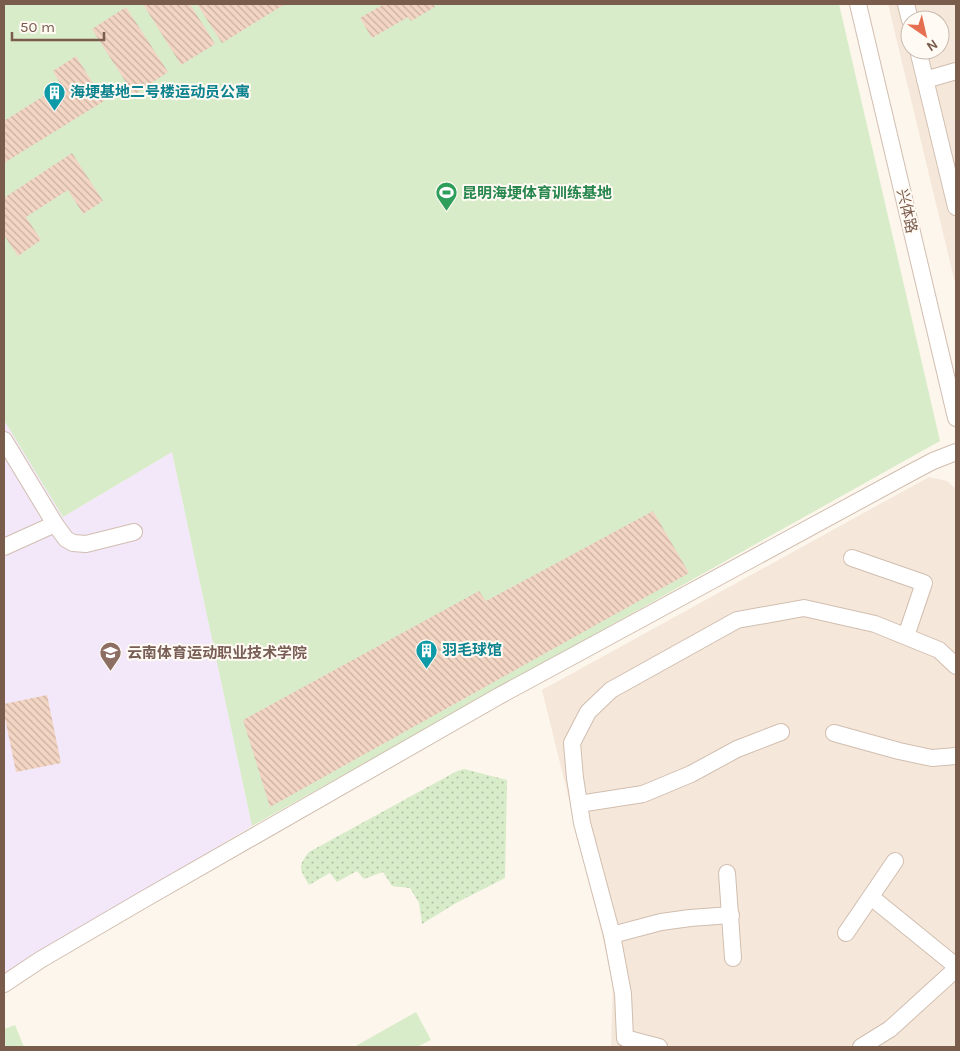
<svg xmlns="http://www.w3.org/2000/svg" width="960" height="1051" viewBox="0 0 960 1051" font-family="Karla,'Noto Sans SC',sans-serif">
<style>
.residential{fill:#f5e8da;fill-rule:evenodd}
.education{fill:#f3e8fa}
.green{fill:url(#green-dots)}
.pitch{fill:#d8ecc9}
.building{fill:url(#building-back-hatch)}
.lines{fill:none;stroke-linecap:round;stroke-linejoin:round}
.minor-casing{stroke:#d1beb0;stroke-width:18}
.minor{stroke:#fff;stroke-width:16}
.labels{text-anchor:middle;stroke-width:4;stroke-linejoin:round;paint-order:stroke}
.culture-label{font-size:15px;font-weight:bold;fill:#0d838f;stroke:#fffaf3;text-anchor:start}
.leisure-label{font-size:15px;font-weight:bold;fill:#27864d;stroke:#fffaf3;text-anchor:start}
.street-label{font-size:15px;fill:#7a5c4d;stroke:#fffaf3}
.education-label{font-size:15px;font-weight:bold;fill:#785e54;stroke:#fffaf3;text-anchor:start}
</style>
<defs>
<pattern id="green-dots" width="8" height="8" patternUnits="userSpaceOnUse" patternTransform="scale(1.25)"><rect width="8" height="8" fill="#d8ecc9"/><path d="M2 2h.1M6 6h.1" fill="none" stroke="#b4c2a5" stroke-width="1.8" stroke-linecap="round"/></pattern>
<pattern id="building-back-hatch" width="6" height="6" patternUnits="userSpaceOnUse" patternTransform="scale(1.25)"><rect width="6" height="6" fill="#f3d5c3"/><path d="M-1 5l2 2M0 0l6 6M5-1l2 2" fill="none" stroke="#cab0a1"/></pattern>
</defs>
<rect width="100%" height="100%" fill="#fdf6ec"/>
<g class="residential">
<path d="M 888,4 L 956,4 L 956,287 ZM 910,20 L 940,20 L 940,50 L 910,50 Z"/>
<polygon points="929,477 947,481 956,489 956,1047 611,1047 613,983 597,913 542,690"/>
</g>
<polygon class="education" points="4,420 63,517 172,452 252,826 4,975"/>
<path class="green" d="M 464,769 L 507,780 L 505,878 L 456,903 L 422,924 L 419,903 L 410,888 L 392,886 L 383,872 L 364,879 L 357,871 L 337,882 L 330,873 L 309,885 C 300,869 297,867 309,852 L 457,771 Z"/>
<g class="pitch">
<polygon points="4,4 839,4 940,441 252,826 172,452 63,517 4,420"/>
<polygon points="416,1012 431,1040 417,1047 354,1047"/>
<polygon points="15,1025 24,1047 4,1047 4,1029"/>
</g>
<g class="building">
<polygon points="143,4 190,4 215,44 181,65"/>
<polygon points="197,4 285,4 222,43"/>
<polygon points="384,4 433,4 435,7 411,21 408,17 372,38 360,18"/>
<polygon points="126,7 168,72 134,95 92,29"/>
<polygon points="76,56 104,101 4,163 4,121 61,85 53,71"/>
<polygon points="72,153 103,201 83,214 68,190 26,217 41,240 18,256 4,235 4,198"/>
<polygon points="653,511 689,573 270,807 243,720 479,591 486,601"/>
<polygon points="47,695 61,763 16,772 4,713 4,704"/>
</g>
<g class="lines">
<defs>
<g id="minor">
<polyline points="858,4 956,418"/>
<polyline points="906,4 910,20"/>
<polyline points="918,50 956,207"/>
<polyline points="925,80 956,71"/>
<polyline points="4,440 55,524 66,539 73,543 86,544 134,532"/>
<polyline points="4,547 55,524"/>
<polyline points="852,558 924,583 906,636"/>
<polyline points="834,733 899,751 932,758 956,756"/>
<polyline points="579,804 643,794 691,774 737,749 781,732"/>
<polyline points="727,873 733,958"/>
<polyline points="871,897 956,966"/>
<polyline points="846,933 895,861"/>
<polyline points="612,935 661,922 690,918 731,915"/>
<polyline points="4,984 40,960 141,901 499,696 914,471 933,461 956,452"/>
<polyline points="659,1047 625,1038 623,994 612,935 582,823 575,778 572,743 588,712 611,690 737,620 804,608 875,624 939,650 956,666"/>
<polyline points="861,1047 890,1029 956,969"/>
</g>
</defs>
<use href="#minor" class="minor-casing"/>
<use href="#minor" class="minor"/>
</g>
<defs>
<symbol id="building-pin" viewBox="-11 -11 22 30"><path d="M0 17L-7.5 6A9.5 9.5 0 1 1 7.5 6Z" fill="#0f9aa8" stroke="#fffaf3"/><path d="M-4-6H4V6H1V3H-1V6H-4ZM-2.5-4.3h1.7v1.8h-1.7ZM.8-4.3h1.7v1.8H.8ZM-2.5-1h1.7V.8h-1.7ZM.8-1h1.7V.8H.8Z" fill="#fff"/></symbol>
<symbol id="stadium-pin" viewBox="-11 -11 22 30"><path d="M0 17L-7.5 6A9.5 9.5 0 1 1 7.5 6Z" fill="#2e9e5b" stroke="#fffaf3"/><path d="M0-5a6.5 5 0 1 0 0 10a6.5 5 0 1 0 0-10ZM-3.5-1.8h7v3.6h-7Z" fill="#fff"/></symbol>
<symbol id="university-pin" viewBox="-11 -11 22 30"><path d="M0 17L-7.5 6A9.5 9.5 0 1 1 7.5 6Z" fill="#8d6e63" stroke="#fffaf3"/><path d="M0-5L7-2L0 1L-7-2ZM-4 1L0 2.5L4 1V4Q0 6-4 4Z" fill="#fff"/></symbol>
</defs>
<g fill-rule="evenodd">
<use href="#building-pin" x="42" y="80" width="25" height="34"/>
<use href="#stadium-pin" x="434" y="180" width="25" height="34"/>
<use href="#building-pin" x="414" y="638" width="25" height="34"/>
<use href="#university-pin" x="98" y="640" width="25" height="34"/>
</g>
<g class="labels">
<g class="culture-label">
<text x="70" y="97">海埂基地二号楼运动员公寓</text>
<text x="442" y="655">羽毛球馆</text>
</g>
<g class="leisure-label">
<text x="462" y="198">昆明海埂体育训练基地</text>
</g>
<g class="street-label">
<text transform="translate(907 211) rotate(77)" y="5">兴体路</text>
</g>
<g class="education-label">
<text x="127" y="658">云南体育运动职业技术学院</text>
</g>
</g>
<rect width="960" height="1051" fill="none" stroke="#7a5c4d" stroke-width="10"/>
<g transform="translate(925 35) rotate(146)"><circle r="24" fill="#fffaf3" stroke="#cabbb1"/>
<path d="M0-4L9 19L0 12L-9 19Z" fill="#e76f51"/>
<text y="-8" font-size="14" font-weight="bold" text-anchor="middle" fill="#7a5c4d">N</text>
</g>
<path d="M12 32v8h92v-8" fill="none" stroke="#7a5c4d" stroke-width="2.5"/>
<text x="20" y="32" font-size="15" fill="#7a5c4d" stroke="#fffaf3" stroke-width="4" paint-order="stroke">50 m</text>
</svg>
